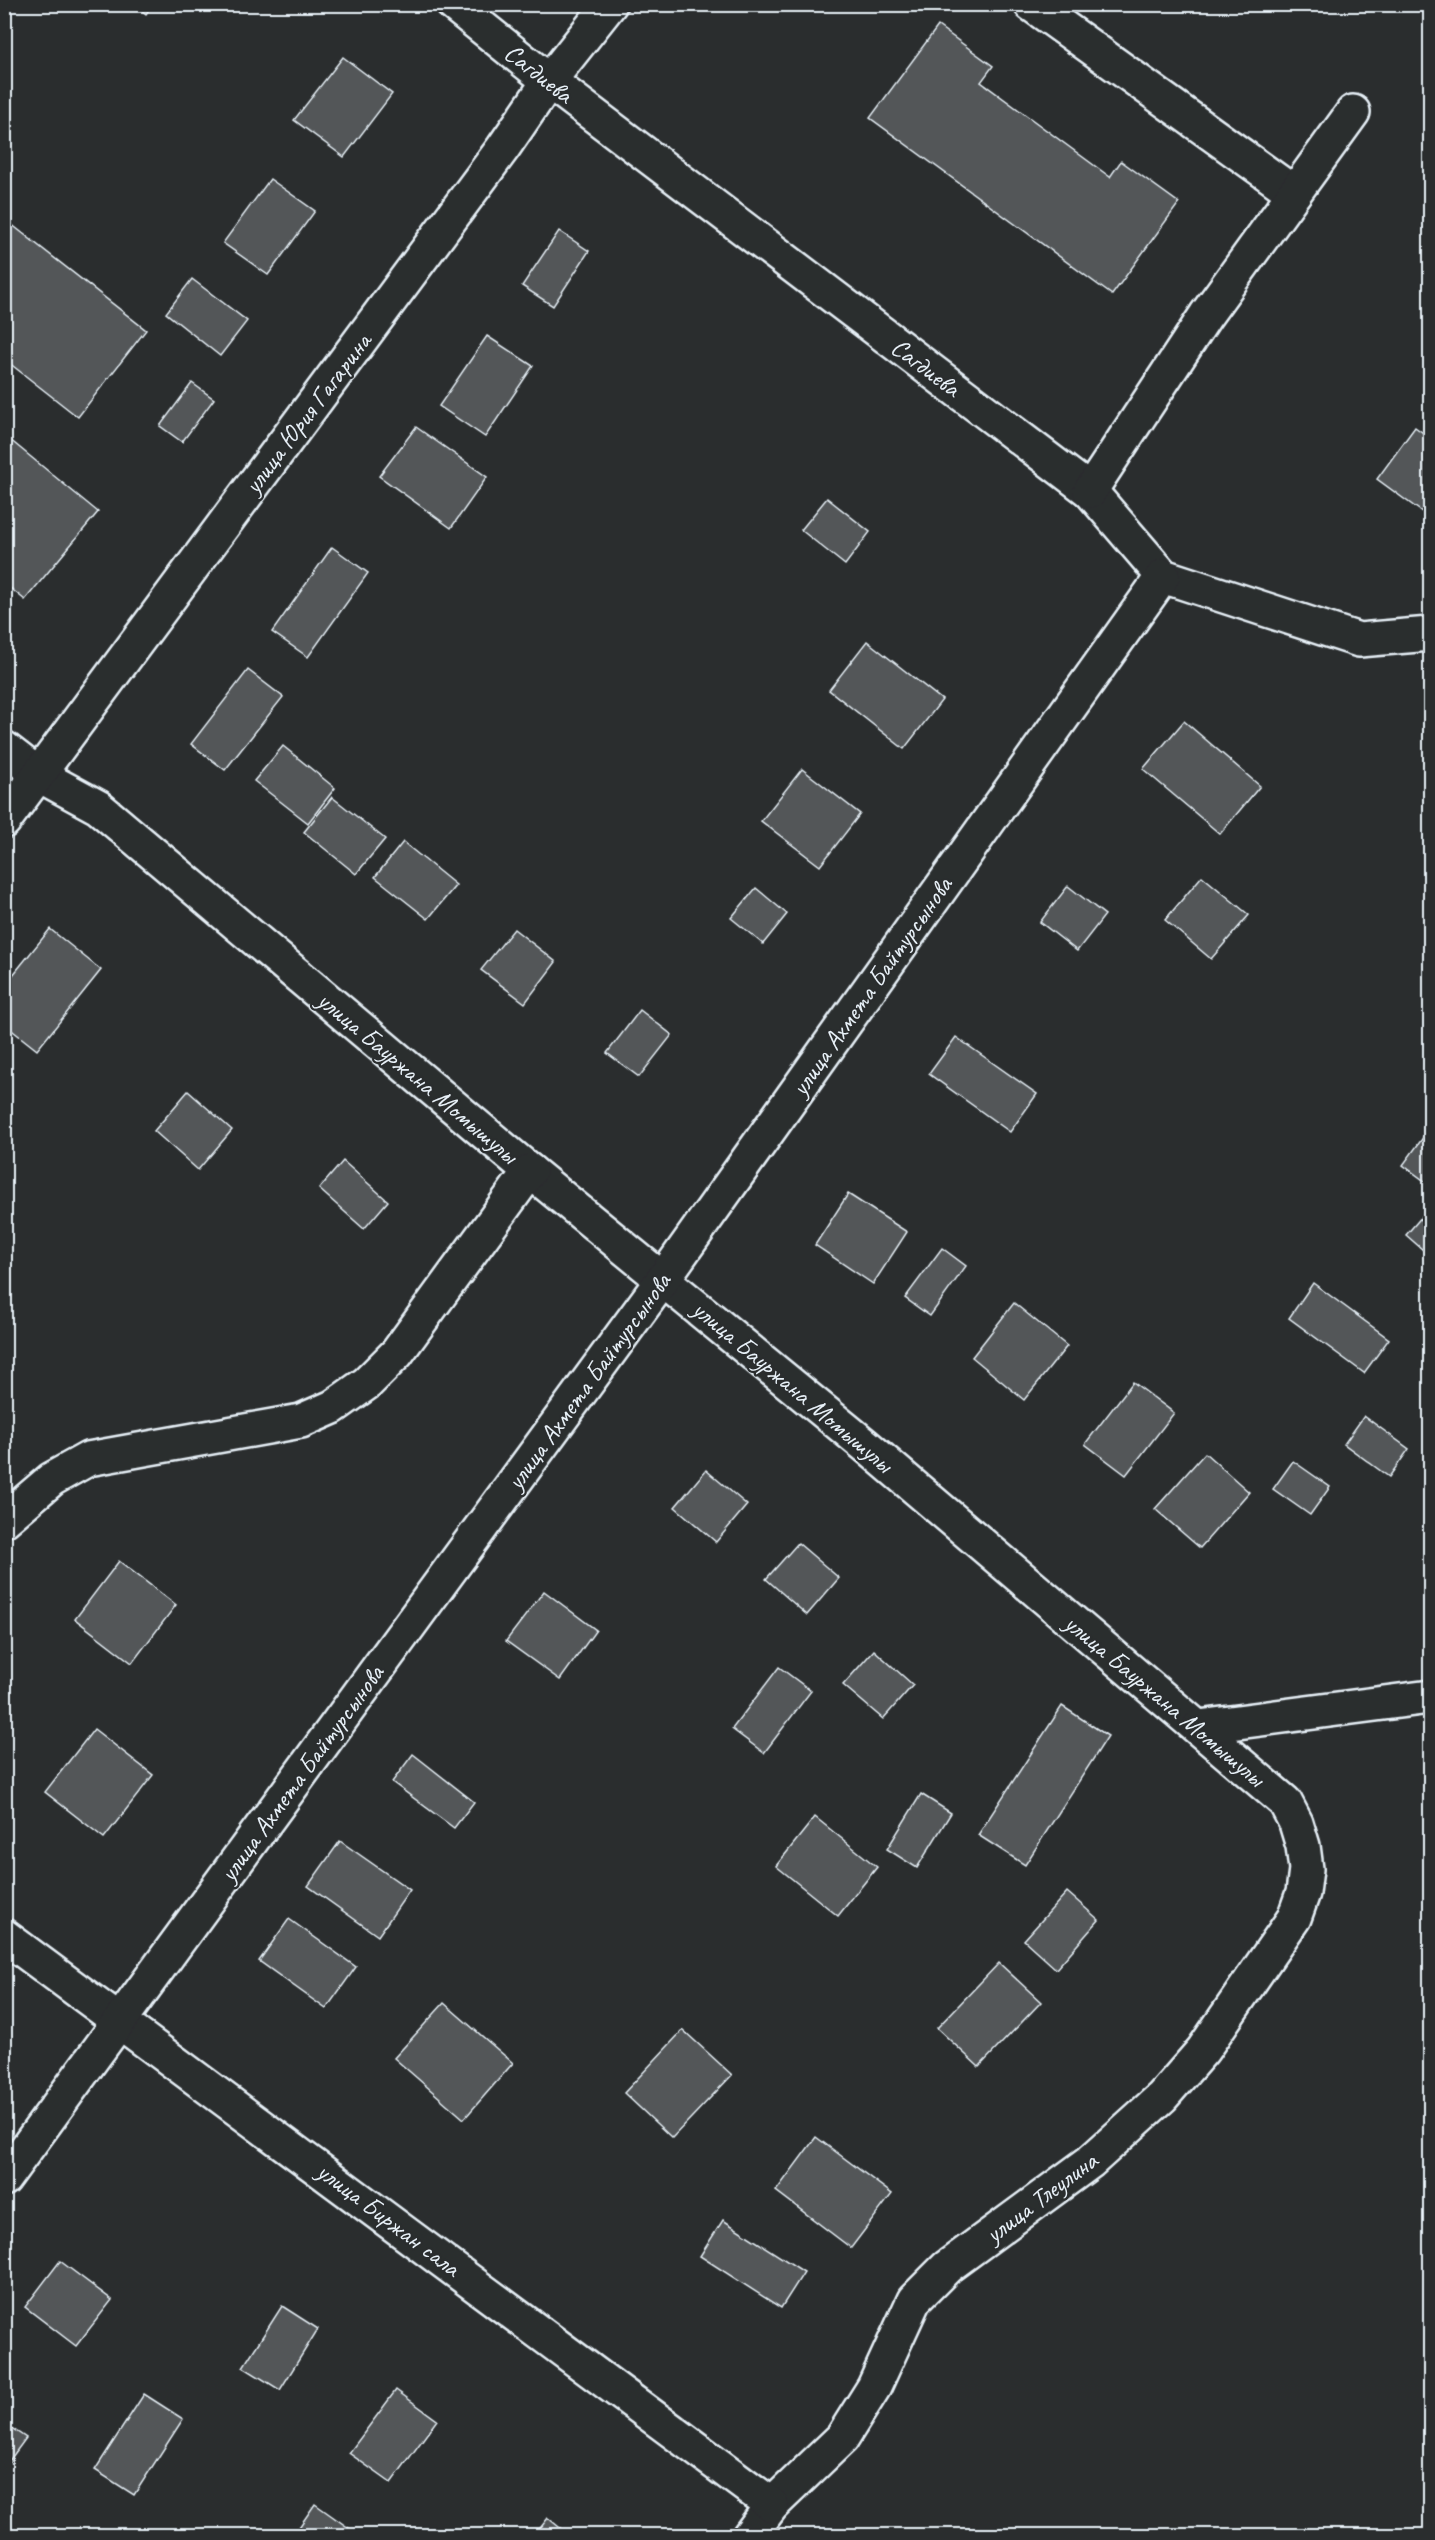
<svg xmlns="http://www.w3.org/2000/svg" width="1435" height="2540" viewBox="0 0 1435 2540" font-family="Caveat,sans-serif">
<style>
.building{fill:#535759;stroke:#e8f1f8;stroke-width:1.5}
.lines{fill:none;stroke-linecap:round;stroke-linejoin:round}
.minor-casing{stroke:#e8f1f8;stroke-width:38}
.minor{stroke:#2a2d2e;stroke-width:33}
.labels{text-anchor:middle;stroke-width:4.5;stroke-linejoin:round;paint-order:stroke}
.street-label{font-size:26px;fill:#e8f1f8;stroke:#2a2d2e}
</style>
<rect width="100%" height="100%" fill="#2a2d2e"/>
<filter id="ink" filterUnits="userSpaceOnUse"><feTurbulence type="fractalNoise" baseFrequency=".0167" numOctaves="2"/><feDisplacementMap in="SourceGraphic" scale="12" xChannelSelector="R" yChannelSelector="G"/><feConvolveMatrix kernelMatrix="1 2 1 2 8 2 1 2 1" color-interpolation-filters="sRGB"/></filter>
<g filter="url(#ink)">
<g class="building">
<polygon points="134,4 153,4 146,14"/>
<polygon points="938,26 993,66 981,82 1110,177 1121,161 1179,203 1112,295 870,118"/>
<polygon points="343,57 392,94 344,157 294,120"/>
<polygon points="270,179 315,211 268,275 223,243"/>
<polygon points="11,224 146,330 78,417 4,359 4,232"/>
<polygon points="559,231 589,251 553,306 522,286"/>
<polygon points="192,279 247,321 220,356 166,313"/>
<polygon points="487,336 533,366 485,437 439,406"/>
<polygon points="192,383 214,399 182,442 160,426"/>
<polygon points="416,427 487,477 451,528 379,476"/>
<polygon points="1415,427 1430,438 1430,508 1426,515 1377,479"/>
<polygon points="9,439 98,512 25,600 4,583 4,444"/>
<polygon points="827,498 870,532 845,565 801,530"/>
<polygon points="332,547 368,573 308,657 272,632"/>
<polygon points="867,641 942,700 904,749 829,690"/>
<polygon points="248,670 283,697 225,770 191,744"/>
<polygon points="1184,721 1260,786 1220,834 1143,769"/>
<polygon points="283,746 335,788 308,823 254,781"/>
<polygon points="802,769 860,814 820,866 761,821"/>
<polygon points="332,797 385,839 356,874 304,832"/>
<polygon points="403,842 456,885 428,919 375,877"/>
<polygon points="1202,876 1249,915 1211,959 1165,920"/>
<polygon points="1068,886 1105,915 1077,951 1040,922"/>
<polygon points="756,888 787,914 763,944 731,918"/>
<polygon points="50,929 101,970 37,1050 4,1024 4,986"/>
<polygon points="514,929 556,962 525,1003 481,970"/>
<polygon points="640,1010 672,1035 639,1077 607,1053"/>
<polygon points="956,1037 1037,1094 1010,1132 929,1074"/>
<polygon points="188,1091 232,1130 198,1170 154,1131"/>
<polygon points="1430,1128 1430,1185 1403,1165"/>
<polygon points="343,1161 388,1201 364,1229 319,1189"/>
<polygon points="848,1194 907,1232 873,1284 815,1245"/>
<polygon points="1430,1207 1430,1256 1406,1235"/>
<polygon points="942,1248 966,1266 930,1316 905,1298"/>
<polygon points="1313,1283 1389,1339 1364,1373 1289,1318"/>
<polygon points="1014,1303 1067,1346 1024,1400 972,1357"/>
<polygon points="1133,1382 1174,1413 1126,1475 1085,1444"/>
<polygon points="1364,1416 1409,1449 1389,1477 1344,1444"/>
<polygon points="1205,1453 1249,1492 1200,1548 1155,1509"/>
<polygon points="1293,1461 1330,1487 1310,1515 1273,1489"/>
<polygon points="706,1470 747,1505 716,1542 675,1507"/>
<polygon points="798,1543 839,1578 807,1615 766,1579"/>
<polygon points="119,1561 176,1605 132,1663 75,1619"/>
<polygon points="544,1591 596,1630 560,1680 506,1641"/>
<polygon points="874,1650 913,1685 883,1719 843,1685"/>
<polygon points="779,1667 811,1691 764,1753 732,1729"/>
<polygon points="1062,1706 1108,1736 1025,1865 978,1835"/>
<polygon points="94,1729 153,1775 104,1838 45,1792"/>
<polygon points="413,1754 474,1802 454,1828 392,1782"/>
<polygon points="921,1794 951,1813 917,1868 887,1849"/>
<polygon points="815,1817 877,1867 838,1916 776,1866"/>
<polygon points="340,1841 410,1890 378,1936 308,1886"/>
<polygon points="1067,1892 1099,1920 1056,1969 1024,1940"/>
<polygon points="289,1919 356,1967 326,2009 259,1961"/>
<polygon points="999,1963 1041,2002 979,2067 937,2028"/>
<polygon points="444,2003 513,2063 464,2119 394,2058"/>
<polygon points="683,2030 732,2075 672,2138 624,2093"/>
<polygon points="816,2137 892,2194 851,2248 776,2191"/>
<polygon points="723,2220 804,2272 781,2308 700,2256"/>
<polygon points="60,2261 112,2300 76,2346 25,2307"/>
<polygon points="282,2306 318,2329 280,2390 243,2367"/>
<polygon points="396,2390 437,2420 391,2483 349,2453"/>
<polygon points="144,2394 183,2419 134,2495 95,2470"/>
<polygon points="4,2423 26,2438 4,2468"/>
<polygon points="315,2504 360,2536 293,2536"/>
<polygon points="548,2518 570,2536 534,2536"/>
</g>
<g class="lines">
<defs>
<g id="minor">
<polyline points="453,4 549,81 1090,491 1163,576 1359,640 1430,634"/>
<polyline points="1031,4 1294,193"/>
<polyline points="1090,491 1206,315 1353,112"/>
<polyline points="4,748 39,775 98,807 530,1171 865,1445 1285,1802 1296,1823 1303,1846 1306,1869 1303,1893 1294,1918 1203,2050 1162,2097 1090,2162 947,2267 914,2300 874,2387 842,2438 772,2505 749,2536"/>
<polyline points="4,821 503,148 549,81 610,4"/>
<polyline points="4,1520 52,1479 88,1459 301,1421 333,1407 367,1383 397,1353 530,1171"/>
<polyline points="1199,1727 1430,1697"/>
<polyline points="4,1936 772,2505"/>
<polyline points="4,2179 663,1279 1163,576"/>
</g>
</defs>
<use href="#minor" class="minor-casing"/>
<use href="#minor" class="minor"/>
</g>
</g>
<g class="labels">
<g class="street-label">
<text transform="translate(539 73) rotate(38)" y="9">Сагдиева</text>
<text transform="translate(926 367) rotate(37)" y="9">Сагдиева</text>
<text transform="translate(307 413) rotate(-53)" y="9">улица Юрия Гагарина</text>
<text transform="translate(871 986) rotate(-55)" y="9">улица Ахмета Байтурсынова</text>
<text transform="translate(418 1077) rotate(40)" y="9">улица Бауржана Момышулы</text>
<text transform="translate(588 1381) rotate(-54)" y="9">улица Ахмета Байтурсынова</text>
<text transform="translate(793 1386) rotate(40)" y="9">улица Бауржана Момышулы</text>
<text transform="translate(1165 1700) rotate(40)" y="9">улица Бауржана Момышулы</text>
<text transform="translate(301 1773) rotate(-54)" y="9">улица Ахмета Байтурсынова</text>
<text transform="translate(1041 2197) rotate(-37)" y="9">улица Тлеулина</text>
<text transform="translate(389 2219) rotate(37)" y="9">улица Биржан сала</text>
</g>
</g>
<rect width="1435" height="2540" fill="none" stroke="#2a2d2e" stroke-width="24"/>
<rect x="12" y="12" width="1411" height="2516" fill="none" stroke="#e8f1f8" stroke-width="2" filter="url(#ink)"/>
</svg>
